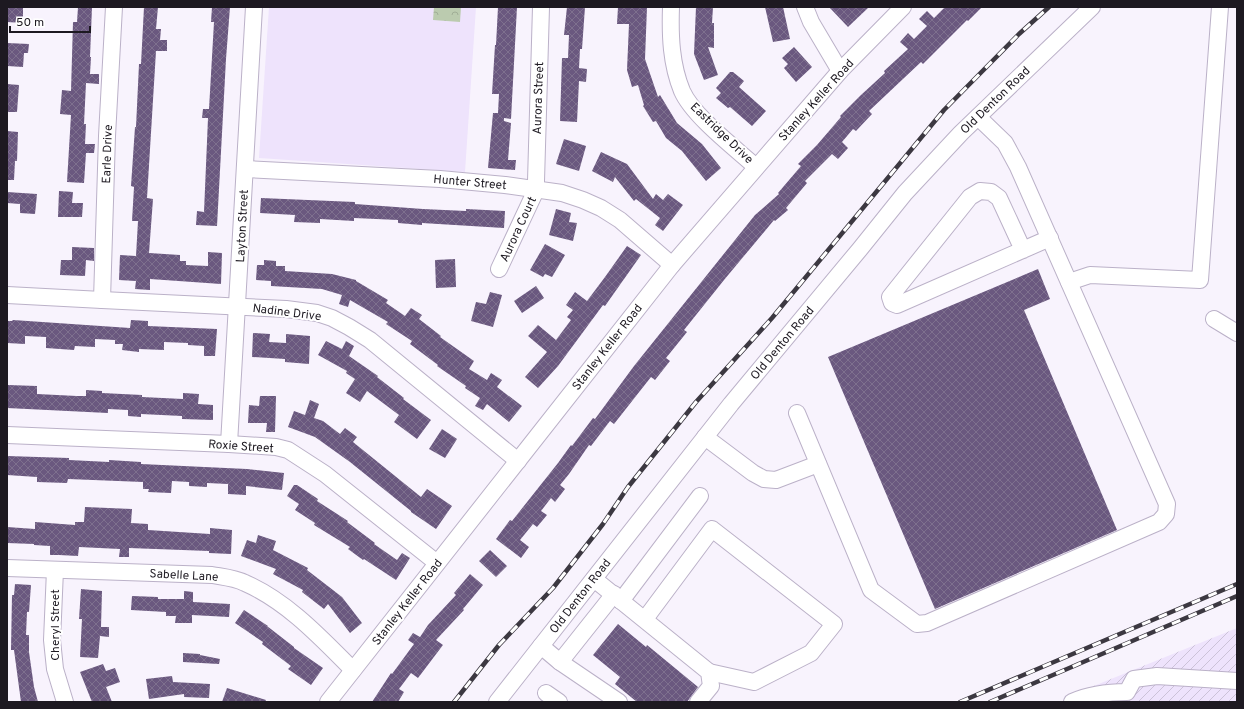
<svg xmlns="http://www.w3.org/2000/svg" width="1244" height="709" viewBox="0 0 1244 709" font-family="Overpass,sans-serif">
<style>
.industrial{fill:url(#industrial-furrows)}
.built{fill:#eee3fc}
.park{fill:url(#park-crowns)}
.building{fill:url(#building-cross-hatch)}
.lines{fill:none;stroke-linecap:round;stroke-linejoin:round}
.minor-casing{stroke:#bbb1c8;stroke-width:18}
.minor{stroke:#fff;stroke-width:16}
.rail-casing{stroke:#3c3841;stroke-width:4.5}
.rail{stroke:#fff;stroke-width:3;stroke-dasharray:9;stroke-linecap:butt}
.labels{text-anchor:middle;stroke-width:4;stroke-linejoin:round;paint-order:stroke}
.street-label{font-size:12px;fill:#1d1921;stroke:#fff}
</style>
<defs>
<pattern id="industrial-furrows" width="10" height="10" patternUnits="userSpaceOnUse"><rect width="10" height="10" fill="#eee3fc"/><path d="M-1 1l2-2M0 10L10 0M9 11l2-2" fill="none" stroke="#ccc2d8"/></pattern>
<pattern id="park-crowns" width="20" height="18" patternUnits="userSpaceOnUse"><rect width="20" height="18" fill="#bbcbaf"/><path d="M2 6a3 3 0 1 1 6 0M12 15a3 3 0 1 1 6 0" fill="none" stroke="#a0ae96"/></pattern>
<pattern id="building-cross-hatch" width="8" height="8" patternUnits="userSpaceOnUse"><rect width="8" height="8" fill="#6a587f"/><path d="M0 0l8 8M0 8l8-8" fill="none" stroke="#7e708e"/></pattern>
</defs>
<rect width="100%" height="100%" fill="#f8f3fd"/>
<polygon class="industrial" points="1237,628 1237,702 1072,702 1069,696"/>
<polygon class="built" points="269,7 476,7 465,172 259,158"/>
<polygon class="park" points="434,7 461,7 460,22 433,20"/>
<g class="building">
<polygon points="7,7 23,7 23,23 7,22"/>
<polygon points="78,7 92,7 90,57 91,57 90,74 99,74 99,84 86,83 84,124 86,124 85,144 95,144 94,153 86,153 84,183 67,182 71,115 60,114 62,90 71,91 73,22 77,22"/>
<polygon points="144,7 158,7 156,29 161,29 160,40 167,40 167,51 156,51 147,198 153,199 149,253 180,255 180,261 186,261 186,265 208,266 208,252 222,253 221,284 150,279 150,290 135,289 136,281 119,280 120,255 136,256 138,221 132,221 134,187 131,186 135,127 136,127 139,64 141,64"/>
<polygon points="212,7 230,7 226,59 217,226 196,225 197,211 204,212 208,118 202,118 203,109 209,109 214,22 211,22"/>
<polygon points="498,7 517,7 511,119 504,118 504,121 511,123 508,160 516,160 515,170 488,168 493,113 498,113 499,94 492,94 495,45 496,45"/>
<polygon points="567,7 585,7 582,49 580,49 579,68 587,69 586,82 579,81 577,122 560,121 562,58 568,58 569,35 564,35"/>
<polygon points="618,7 647,7 645,59 658,97 660,95 677,123 702,144 721,168 706,181 682,151 666,138 656,121 653,122 643,106 644,105 638,85 632,87 627,70 629,24 617,24"/>
<polygon points="696,7 713,7 712,23 714,23 714,48 708,47 718,75 704,80 694,54"/>
<polygon points="765,7 783,7 790,39 773,42"/>
<polygon points="829,7 869,7 848,27"/>
<polygon points="945,7 982,7 968,21 967,20 923,64 921,62 869,111 872,114 856,131 853,129 842,142 848,148 838,159 832,154 805,181 807,183 786,208 788,210 775,221 774,220 724,280 684,330 687,332 666,358 670,361 655,380 651,377 614,424 610,421 591,446 589,445 569,474 560,485 565,489 555,502 551,498 541,511 547,515 537,527 533,524 520,540 529,547 521,558 496,539 510,520 512,521 558,463 571,445 572,446 593,418 595,419 634,366 755,215 779,194 778,193 801,166 798,164 817,145 841,117 840,116 861,95 885,73 884,71 908,49 900,42 908,33 914,39 927,26 919,19 927,11 934,18"/>
<polygon points="7,43 29,44 28,53 24,53 23,67 7,66"/>
<polygon points="794,47 812,67 796,82 784,68 788,64 782,58"/>
<polygon points="730,72 733,72 744,81 739,87 766,111 752,126 730,107 728,108 716,98 721,93 716,88"/>
<polygon points="7,84 19,85 17,112 7,112"/>
<polygon points="7,131 18,132 17,161 15,161 14,180 7,180"/>
<polygon points="564,139 586,146 579,171 556,164"/>
<polygon points="601,152 627,164 653,199 656,194 663,200 668,194 683,205 663,231 655,225 660,218 636,199 634,201 615,177 613,182 592,171"/>
<polygon points="59,191 73,192 72,203 83,203 82,217 58,217"/>
<polygon points="7,192 37,194 35,214 20,213 20,204 7,203"/>
<polygon points="261,198 355,202 355,204 423,209 466,211 466,209 505,211 504,228 422,223 422,225 398,223 398,220 354,218 354,221 320,219 320,223 294,222 295,215 260,213"/>
<polygon points="556,209 571,213 569,222 577,223 573,241 549,235"/>
<polygon points="545,244 565,255 552,277 545,274 543,277 530,270"/>
<polygon points="627,246 641,255 605,306 603,305 558,366 538,388 525,377 547,352 528,336 538,325 556,340 571,320 567,317 573,310 566,305 575,292 587,301 605,277"/>
<polygon points="72,247 94,248 94,261 86,260 85,276 60,275 61,260 72,260"/>
<polygon points="455,259 456,287 436,288 435,260"/>
<polygon points="264,260 276,261 276,266 285,266 285,271 332,274 356,280 356,281 388,300 386,303 405,316 411,308 422,315 419,319 441,336 440,337 474,361 469,369 487,380 491,373 502,380 497,387 522,406 509,422 487,404 483,410 475,406 480,398 465,388 466,386 437,366 438,365 410,344 412,341 386,324 388,322 350,300 348,307 339,304 342,295 322,289 271,286 271,281 256,280 257,265 264,265"/>
<polygon points="1038,269 1050,299 1024,310 1117,530 935,609 828,357"/>
<polygon points="536,286 544,298 522,313 514,301"/>
<polygon points="490,292 502,295 493,327 471,321 476,302 486,304"/>
<polygon points="13,320 130,328 131,320 148,321 148,326 217,329 215,356 204,356 204,346 188,345 188,343 164,342 164,350 139,349 139,352 122,350 123,344 115,344 115,340 95,339 95,347 75,346 74,350 46,348 46,337 25,336 25,344 7,343 7,321 12,321"/>
<polygon points="253,333 270,334 269,342 286,343 286,334 310,336 309,364 285,362 285,359 252,357"/>
<polygon points="326,341 342,349 346,341 354,346 349,356 378,376 377,377 404,398 403,399 431,420 417,439 394,422 399,415 367,391 360,402 346,393 355,379 346,373 347,371 318,355"/>
<polygon points="8,385 37,386 37,394 77,396 86,396 86,390 102,391 102,393 142,395 142,397 183,399 183,393 199,394 198,404 213,405 213,420 182,419 182,416 141,414 141,417 128,416 128,410 108,409 108,413 7,408"/>
<polygon points="260,396 276,396 275,432 266,432 267,423 248,423 249,405 259,406"/>
<polygon points="310,400 319,404 314,418 323,421 340,434 345,428 357,437 353,442 421,497 427,489 452,506 436,529 411,512 411,511 350,462 315,437 288,427 294,411 305,415"/>
<polygon points="442,429 457,439 445,458 429,449"/>
<polygon points="7,456 69,458 69,460 109,462 109,460 141,462 141,464 247,469 284,473 282,490 246,486 246,495 228,494 228,484 207,483 207,487 189,486 189,482 172,481 171,493 148,492 149,489 143,489 143,482 68,479 67,483 37,482 37,477 7,475"/>
<polygon points="294,485 297,485 318,499 317,501 348,521 347,522 375,543 374,544 397,560 402,553 410,558 396,580 364,559 363,560 348,549 350,547 314,525 315,523 295,510 299,504 287,496"/>
<polygon points="85,507 132,509 131,523 148,524 148,530 210,534 210,528 232,530 231,554 209,553 209,551 129,548 129,557 119,557 120,549 79,547 78,556 59,555 50,555 50,546 34,545 34,544 7,543 7,527 35,529 35,522 75,525 75,522 84,522"/>
<polygon points="258,535 276,541 273,550 308,568 307,570 342,597 362,623 350,633 328,604 324,609 302,592 303,590 273,574 276,569 241,556 247,540 256,543"/>
<polygon points="490,550 507,566 496,577 479,561"/>
<polygon points="470,574 483,585 463,609 464,610 436,640 443,645 418,678 411,673 399,689 404,692 398,702 372,702 391,673 392,674 414,644 408,640 413,633 420,637 428,625 456,595 454,593"/>
<polygon points="15,584 31,585 29,612 27,612 26,635 29,635 29,652 34,687 38,702 21,702 14,650 11,650 12,595 14,595"/>
<polygon points="81,589 102,591 101,627 109,627 109,637 100,636 98,658 80,657 82,619 79,619"/>
<polygon points="184,591 193,592 193,602 230,604 229,617 192,615 192,623 175,623 176,616 166,616 166,612 131,610 132,596 158,597 158,599 184,599"/>
<polygon points="244,610 268,626 267,626 294,647 294,648 323,668 311,685 288,669 291,666 262,644 263,642 235,623"/>
<polygon points="618,624 646,647 647,645 698,687 687,702 637,702 615,684 620,677 593,655"/>
<polygon points="183,653 200,654 200,655 220,659 219,664 183,662"/>
<polygon points="103,664 106,671 115,668 120,682 106,687 112,702 92,702 80,672"/>
<polygon points="172,676 173,682 210,684 209,698 184,697 184,694 149,699 146,679"/>
<polygon points="227,688 266,700 265,702 222,702"/>
</g>
<g class="lines">
<defs>
<g id="minor">
<path d="M 671,7 C 670,36 671,64 682,91 C 693,116 735,148 756,167"/>
<polyline points="805,7 811,22 840,71"/>
<polyline points="245,169 440,179 505,185 562,193 583,200 601,208 620,220 672,265"/>
<polyline points="1023,250 999,198 991,192 980,191 970,197 890,297 892,303 897,305 1050,238"/>
<polyline points="499,269 536,190 536,181 541,7"/>
<polyline points="1069,282 1090,275 1200,280 1220,7"/>
<polyline points="7,295 102,300 286,309 317,313 332,318 349,327 370,340 518,461"/>
<polyline points="102,300 107,136 114,7"/>
<polyline points="1214,319 1237,333"/>
<polyline points="797,413 871,590 917,624 927,623 1159,522 1166,514 1167,504 1018,167 1005,143 978,117"/>
<polyline points="7,435 229,444 276,447 288,450 325,474 437,563"/>
<polyline points="705,437 753,473 764,479 776,480 818,464"/>
<polyline points="229,444 254,7"/>
<path d="M 7,568 L 212,575 C 223,577 235,578 245,583 C 288,602 321,638 353,670"/>
<polyline points="55,570 52,640 55,669 65,702"/>
<polyline points="594,579 709,672 711,686 698,702"/>
<polyline points="621,601 700,496"/>
<polyline points="645,619 712,529 834,624 811,653 754,682 709,672"/>
<polyline points="541,646 560,662 619,702"/>
<polyline points="560,662 614,594"/>
<polyline points="546,693 559,702"/>
<polyline points="328,702 672,265 840,71 903,7"/>
<polyline points="497,702 731,404 860,249 905,193 961,133 1092,7"/>
<path d="M 1072,702 C 1090,694 1108,692 1127,692 L 1134,679 L 1157,676 L 1237,681"/>
</g>
</defs>
<use href="#minor" class="minor-casing"/>
<use href="#minor" class="minor"/>
<defs>
<g id="rail">
<polyline points="454,702 499,645 553,588 603,524 628,487 696,402 772,318 944,110 1019,34 1049,7"/>
<polyline points="960,702 1237,584"/>
<polyline points="990,702 1237,596"/>
</g>
</defs>
<use href="#rail" class="rail-casing"/>
<use href="#rail" class="rail"/>
</g>
<g class="labels">
<g class="street-label">
<text transform="translate(538 98) rotate(-88)" y="4">Aurora Street</text>
<text transform="translate(816 100) rotate(-48)" y="4">Stanley Keller Road</text>
<text transform="translate(995 100) rotate(-44)" y="4">Old Denton Road</text>
<text transform="translate(722 133) rotate(44)" y="4">Eastridge Drive</text>
<text transform="translate(107 154) rotate(-88)" y="4">Earle Drive</text>
<text transform="translate(470 182) rotate(5)" y="4">Hunter Street</text>
<text transform="translate(242 226) rotate(-87)" y="4">Layton Street</text>
<text transform="translate(518 229) rotate(-65)" y="4">Aurora Court</text>
<text transform="translate(287 312) rotate(7)" y="4">Nadine Drive</text>
<text transform="translate(782 343) rotate(-50)" y="4">Old Denton Road</text>
<text transform="translate(607 347) rotate(-52)" y="4">Stanley Keller Road</text>
<text transform="translate(241 446) rotate(4)" y="4">Roxie Street</text>
<text transform="translate(184 575) rotate(3)" y="4">Sabelle Lane</text>
<text transform="translate(580 596) rotate(-52)" y="4">Old Denton Road</text>
<text transform="translate(407 602) rotate(-52)" y="4">Stanley Keller Road</text>
<text transform="translate(55 625) rotate(-90)" y="4">Cheryl Street</text>
</g>
</g>
<rect width="1244" height="709" fill="none" stroke="#1d1921" stroke-width="16"/>
<path d="M10 26v6h80v-6" fill="none" stroke="#1d1921" stroke-width="2"/>
<text x="16" y="26" font-size="12" fill="#1d1921" stroke="#ffffff" stroke-width="3" paint-order="stroke">50 m</text>
</svg>
